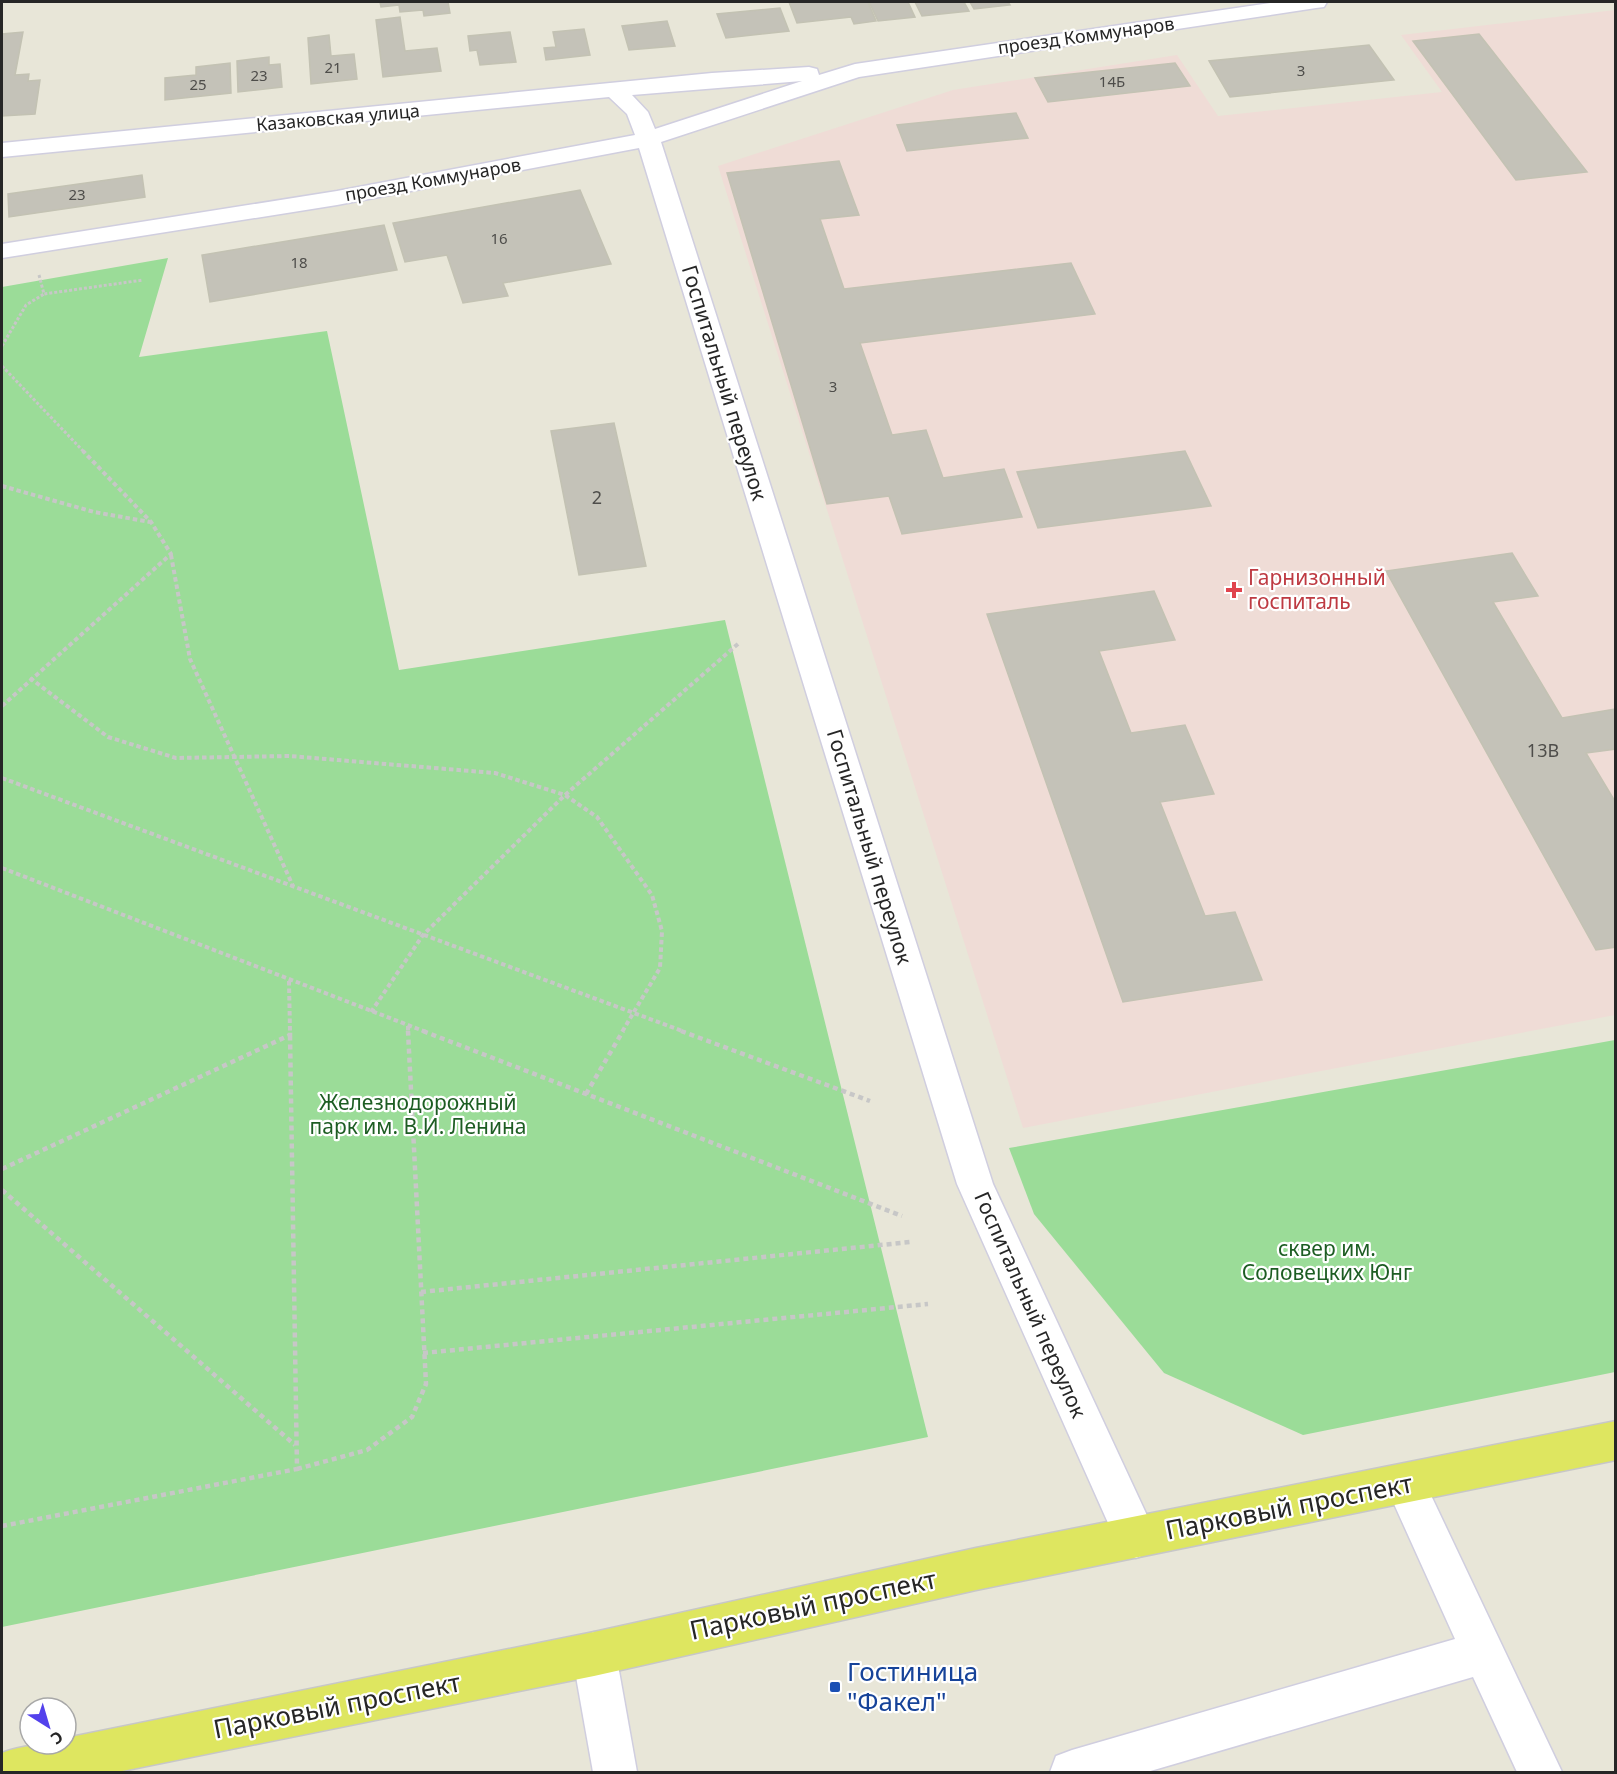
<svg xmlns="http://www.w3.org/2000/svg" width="1617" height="1774" viewBox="0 0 1617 1774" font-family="'Noto Sans',sans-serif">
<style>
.medical{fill:#efdcd6}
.green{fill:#9bdc98}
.building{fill:#c4c2b8;stroke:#c3c2b3;stroke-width:1.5}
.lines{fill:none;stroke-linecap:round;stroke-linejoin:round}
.minor-casing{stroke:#d0cedf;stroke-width:3}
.major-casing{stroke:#c7c7c7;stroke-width:3}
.path-far2{stroke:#c7c7c7;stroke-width:3;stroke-dasharray:3 2;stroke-linecap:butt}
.path-far1{stroke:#c7c7c7;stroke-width:4;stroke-dasharray:4.5 3;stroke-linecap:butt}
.path{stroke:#c7c7c7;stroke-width:4.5;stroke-dasharray:5 4;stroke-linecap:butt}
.minor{fill:#fff;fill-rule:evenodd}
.major{fill:#dee660;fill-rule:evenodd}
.health-dot{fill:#e0444e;stroke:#fff;stroke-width:2}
.transit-dot{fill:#1a4fb4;stroke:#fff;stroke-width:2}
.labels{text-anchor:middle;stroke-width:4.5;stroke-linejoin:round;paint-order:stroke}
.far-number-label{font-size:15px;fill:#4e4d4a}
.far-street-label{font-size:18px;fill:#262626;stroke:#fff}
.number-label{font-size:18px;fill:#4e4d4a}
.street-label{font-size:21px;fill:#262626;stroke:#fff}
.health-label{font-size:21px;fill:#be3a42;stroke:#fff;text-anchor:start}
.park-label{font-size:21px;fill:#1d5d23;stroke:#fff}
.near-street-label{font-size:26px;fill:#262626;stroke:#fff}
.near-transit-label{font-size:26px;fill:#164399;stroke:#fff;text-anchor:start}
</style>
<rect width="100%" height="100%" fill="#e8e6d8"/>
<polygon class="medical" points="1615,10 1615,1015 1023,1128 718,166 953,90 1177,55 1218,116 1442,92 1401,35"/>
<g class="green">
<polygon points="168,258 139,357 327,331 399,670 725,620 928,1437 2,1627 2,287"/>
<polygon points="1615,1040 1615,1372 1303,1435 1164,1373 1034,1214 1009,1148"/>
</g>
<g class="building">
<polygon points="380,2 448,2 450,13 424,16 423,10 400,12 399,5 381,7"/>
<polygon points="789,2 868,2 876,21 854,24 851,17 797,23"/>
<polygon points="869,2 908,2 915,17 878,21"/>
<polygon points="915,2 964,2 969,11 922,16"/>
<polygon points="970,2 1008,2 1010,5 974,9"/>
<polygon points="780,8 789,31 726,38 717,14"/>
<polygon points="400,17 405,51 437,48 441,71 383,77 376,20"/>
<polygon points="667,21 675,46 629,50 622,26"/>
<polygon points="584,29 590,55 546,60 544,48 556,47 553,32"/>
<polygon points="23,32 15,75 29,74 28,81 40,80 35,114 2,116 2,34"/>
<polygon points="510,32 516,62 480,65 477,50 470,51 468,36"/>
<polygon points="1479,34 1587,172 1516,180 1413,41"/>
<polygon points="329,35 331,56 354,54 357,79 311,84 308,38"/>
<polygon points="1369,45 1394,80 1230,97 1209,61"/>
<polygon points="269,57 269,65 280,64 282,87 238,92 237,61"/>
<polygon points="230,63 231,93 165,100 165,78 196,75 196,67"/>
<polygon points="1175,63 1190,86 1048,102 1035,78"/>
<polygon points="1016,113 1028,138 907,151 897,125"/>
<polygon points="839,161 859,215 820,219 844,289 1071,263 1095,314 860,343 892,435 926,430 943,478 1004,469 1022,517 902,534 889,496 827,504 727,173"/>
<polygon points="142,175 145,197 9,217 8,194"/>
<polygon points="580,190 611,264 503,283 508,296 463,303 447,255 405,262 393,223"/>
<polygon points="384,225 397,270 210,302 202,255"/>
<polygon points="614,423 646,566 579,575 551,431"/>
<polygon points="1185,451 1211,506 1038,528 1017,472"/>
<polygon points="1512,553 1538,596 1493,602 1562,718 1616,709 1616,749 1586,753 1616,803 1616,947 1596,950 1386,571"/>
<polygon points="1154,591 1175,640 1099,651 1131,733 1185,725 1214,794 1160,802 1205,916 1235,912 1262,980 1123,1002 987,614"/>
</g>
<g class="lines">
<defs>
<g id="minor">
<path d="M 1277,2 L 1327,2 L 1324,7 L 1316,8 L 859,77 L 661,142 L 993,1184 L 1157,1537 L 1151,1552 L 1136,1558 L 1121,1552 L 957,1184 L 639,148 L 337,205 L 2,258 L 2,244 L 337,191 L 635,135 L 627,114 L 609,97 L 2,157 L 2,143 L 712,73 L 809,67 L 817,69 L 819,75 L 855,64 ZM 802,81 L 655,129 L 648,112 L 632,95 Z"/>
<polygon points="1405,1464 1419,1470 1562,1772 1517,1772 1473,1677 1147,1772 1050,1772 1056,1756 1072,1750 1455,1639 1385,1484 1391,1470"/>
<polygon points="594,1632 609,1639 616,1654 637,1772 593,1772 572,1654 579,1639"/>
</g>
<path id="major" d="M 1616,1421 L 1616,1460 L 976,1590 L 594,1676 L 117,1772 L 2,1772 L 2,1753 C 22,1745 44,1744 66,1744 L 66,1738 L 594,1632 L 976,1548 Z"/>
</defs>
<use href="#minor" class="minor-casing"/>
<use href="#major" class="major-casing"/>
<g class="path-far2">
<polyline points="39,275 44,294 143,280"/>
<polyline points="2,346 26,305 44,294"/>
<polyline points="2,366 85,453"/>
</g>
<g class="path-far1">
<polyline points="2,486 94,512 150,522"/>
<polyline points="171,555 190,659 293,886"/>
<polyline points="30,678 108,737 176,758 289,756 495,773 565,795 597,817 652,895 662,931 660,968 622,1032"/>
<polyline points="2,706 171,554 151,522 83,451"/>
<polyline points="2,778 685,1032"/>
<polyline points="2,868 426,1032"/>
<polyline points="289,981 290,1032"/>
<polyline points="371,1012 423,935 565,795 739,643"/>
<polyline points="408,1026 408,1032"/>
</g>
<g class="path">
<polyline points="423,1031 902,1216"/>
<polyline points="681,1031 870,1101"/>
<polyline points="586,1094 623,1031"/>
<polyline points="2,1169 290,1035 290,1031"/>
<polyline points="2,1190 295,1445"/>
<polyline points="421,1292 910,1242"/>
<polyline points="423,1353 928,1304"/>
<polyline points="297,1469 367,1450 412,1417 426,1384 408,1031"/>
<polyline points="2,1526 297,1469 290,1035"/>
</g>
<use href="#minor" class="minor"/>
<use href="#major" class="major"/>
</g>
<path class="health-dot" d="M1231 581h6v6h6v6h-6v6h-6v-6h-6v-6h6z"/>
<rect class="transit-dot" x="829" y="1681" width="12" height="12" rx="3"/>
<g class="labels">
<g class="far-number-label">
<text x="333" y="73">21</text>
<text x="1301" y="76">3</text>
<text x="259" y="81">23</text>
<text x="1112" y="87">14Б</text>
<text x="198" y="90">25</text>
<text x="77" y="200">23</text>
<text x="499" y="244">16</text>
<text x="299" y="268">18</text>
<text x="833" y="392">3</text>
</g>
<g class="far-street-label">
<text transform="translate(1086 36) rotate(-8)" y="6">проезд Коммунаров</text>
<text transform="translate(338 118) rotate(-5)" y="6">Казаковская улица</text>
<text transform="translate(433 180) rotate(-10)" y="6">проезд Коммунаров</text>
</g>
<g class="number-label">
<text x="597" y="504">2</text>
<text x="1543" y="757">13В</text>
</g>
<g class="street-label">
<text transform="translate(724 383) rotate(73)" y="7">Госпитальный переулок</text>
<text transform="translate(869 847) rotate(73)" y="7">Госпитальный переулок</text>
<text transform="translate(1030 1305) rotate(66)" y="7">Госпитальный переулок</text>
</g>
<g class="health-label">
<text x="1248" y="585">Гарнизонный<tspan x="1248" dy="24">госпиталь</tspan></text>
</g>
<g class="park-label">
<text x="418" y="1110">Железнодорожный<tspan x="418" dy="24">парк им. В.И. Ленина</tspan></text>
<text x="1327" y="1256">сквер им.<tspan x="1327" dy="24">Соловецких Юнг</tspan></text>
</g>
<g class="near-street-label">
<text transform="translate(1289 1507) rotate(-11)" y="9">Парковый проспект</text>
<text transform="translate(813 1605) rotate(-12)" y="9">Парковый проспект</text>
<text transform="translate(337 1706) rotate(-11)" y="9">Парковый проспект</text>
</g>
<g class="near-transit-label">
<text x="847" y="1681">Гостиница<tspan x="847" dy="30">"Факел"</tspan></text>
</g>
</g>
<rect width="1617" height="1774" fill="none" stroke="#262626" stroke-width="6"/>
<g transform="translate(48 1726) rotate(143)"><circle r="28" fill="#ffffff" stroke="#a8a8a8" stroke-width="1.5"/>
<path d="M0-4.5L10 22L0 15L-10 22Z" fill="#5341ec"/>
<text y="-9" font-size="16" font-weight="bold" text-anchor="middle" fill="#262626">С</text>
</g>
</svg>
